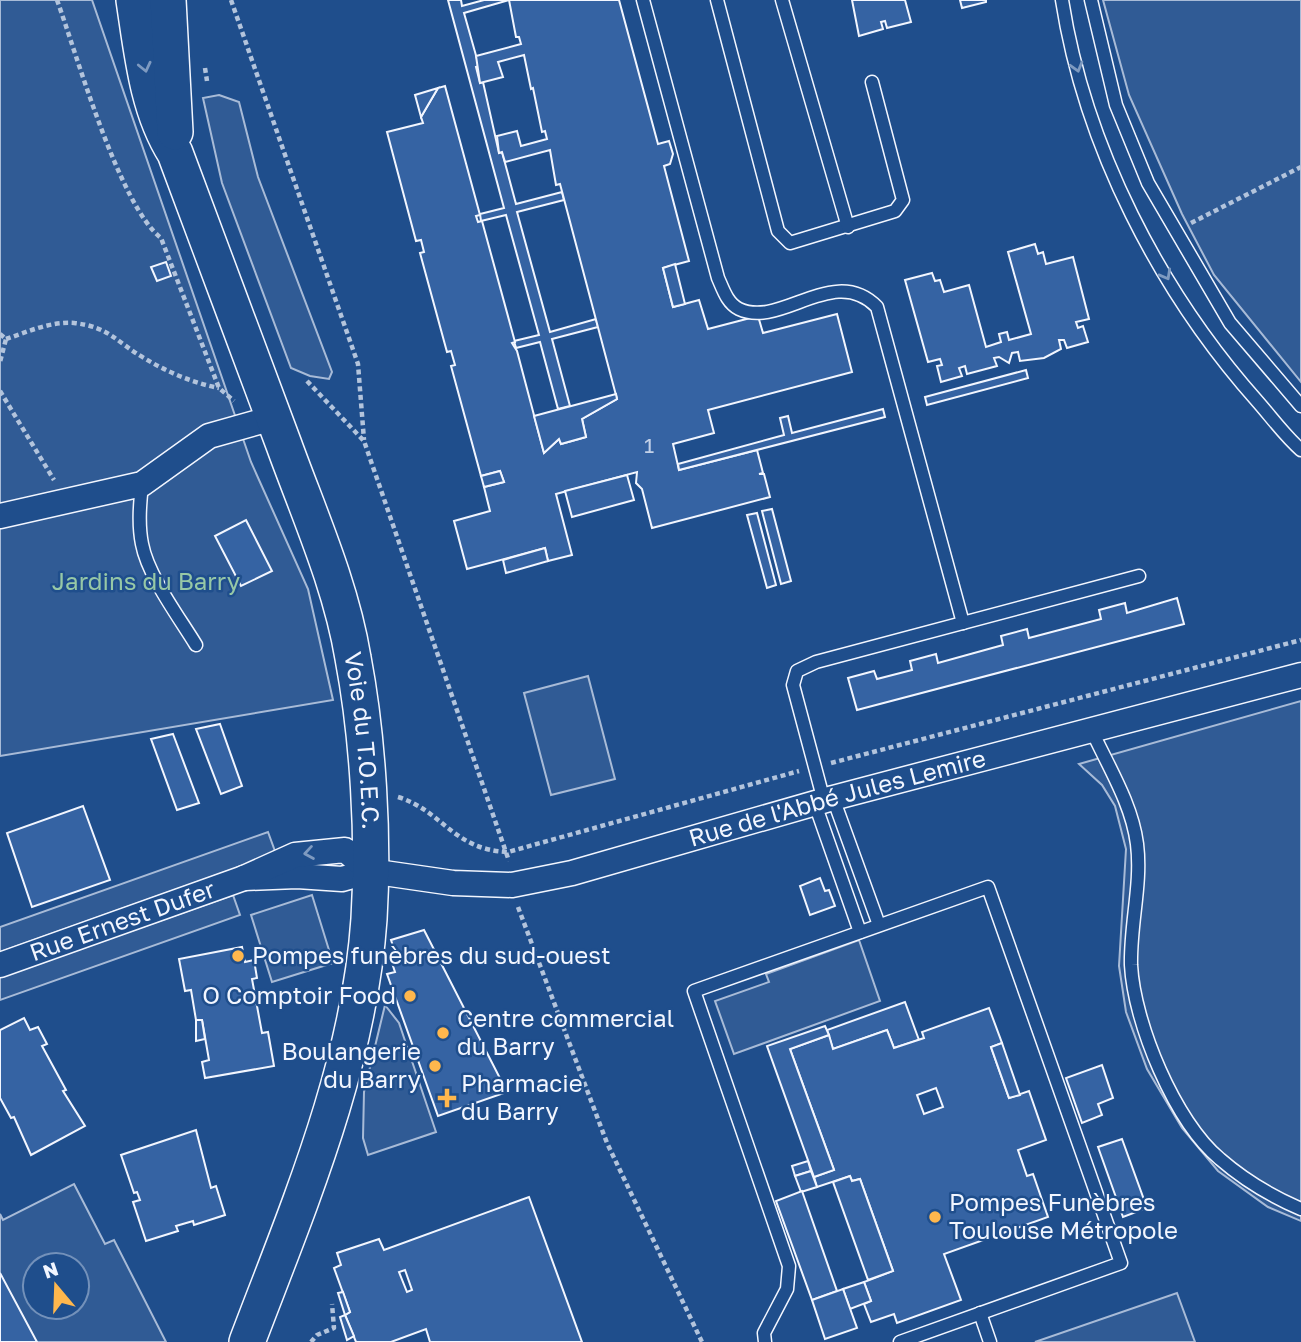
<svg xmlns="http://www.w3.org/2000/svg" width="1301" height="1342" viewBox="0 0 1301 1342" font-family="'Golos Text',sans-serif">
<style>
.built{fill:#305b95;stroke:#a8bbd7;stroke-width:2;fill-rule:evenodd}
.building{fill:#3563a3;stroke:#f2f6ff;stroke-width:2;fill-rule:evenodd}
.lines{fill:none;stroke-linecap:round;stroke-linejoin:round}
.lane-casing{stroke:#f2f6ff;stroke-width:15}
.street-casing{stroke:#f2f6ff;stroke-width:27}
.secondary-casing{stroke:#f2f6ff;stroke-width:38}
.path{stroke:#b3c4dc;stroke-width:4.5;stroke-dasharray:5 3.5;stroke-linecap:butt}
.lane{stroke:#1f4e8c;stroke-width:12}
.street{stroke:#1f4e8c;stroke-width:24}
.secondary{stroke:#1f4e8c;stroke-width:35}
.oneway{stroke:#7e9ac0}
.poi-dot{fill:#ffb74d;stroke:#1f4e8c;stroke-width:2.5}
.labels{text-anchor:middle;stroke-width:5;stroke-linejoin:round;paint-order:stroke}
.number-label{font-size:21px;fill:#c3d1e8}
.park-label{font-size:24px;fill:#97c8a6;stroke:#1f4e8c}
.street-label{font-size:24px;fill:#f2f6ff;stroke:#1f4e8c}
.poi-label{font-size:24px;fill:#f2f6ff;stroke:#1f4e8c;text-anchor:start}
</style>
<rect width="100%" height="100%" fill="#1f4e8c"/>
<g class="built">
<polygon points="0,0 92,0 251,462 308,589 333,700 0,756"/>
<polygon points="1103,0 1301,0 1301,382 1214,275 1182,214 1129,95"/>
<polygon points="219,95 239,102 258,177 332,372 329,379 310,376 291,368 222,183 203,98"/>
<polygon points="588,676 615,779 551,795 524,693"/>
<polygon points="1301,701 1301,1221 1268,1207 1218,1171 1182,1128 1147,1069 1126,1012 1119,966 1126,849 1115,806 1102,785 1079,764"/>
<polygon points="268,832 276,854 0,952 0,927"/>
<polygon points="233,895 240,915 0,1000 0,977"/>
<polygon points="312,895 333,963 272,982 251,915"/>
<polygon points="859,940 880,1001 734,1054 715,1001 769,982 766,974"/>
<polygon points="385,1005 399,1023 436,1132 368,1155 363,1138 364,1092"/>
<path d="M 74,1184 L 105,1244 L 114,1240 L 166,1342 L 0,1342 L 0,1214 L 3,1220 ZM 35,1265 L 77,1265 L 77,1307 L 35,1307 Z"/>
<polygon points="1177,1293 1195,1342 1035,1342"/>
</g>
<g class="building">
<polygon points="448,0 461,0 462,6 484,0 509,0 464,13 479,66 476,67 480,83 483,82 499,153 502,152 516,204 562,192 564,200 517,212 550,332 596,319 598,327 552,339 570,406 558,409 540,342 516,348 514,341 539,335 506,215 481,221 480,214 504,208"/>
<polygon points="509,0 619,0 658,144 669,141 673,154 670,164 664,166 689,261 663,268 673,307 699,300 708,329 758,316 763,333 837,314 852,372 708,410 714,433 673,444 679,470 757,450 763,473 759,474 764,474 770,497 652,528 642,489 636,483 637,472 556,494 572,555 548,561 545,548 467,569 454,521 490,511 484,487 504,482 500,471 481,476 451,366 455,365 451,351 447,352 420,253 424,252 421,240 416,241 387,132 423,123 421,117 438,88 445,86 480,215 476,216 478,222 482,221 515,342 512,343 517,351 544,453 559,439 561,444 586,437 582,419 617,399 560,184 556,185 550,150 505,162 502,152 499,153 497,136 517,131 521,146 547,139 545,131 542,132 533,88 531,89 524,55 498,62 503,77 480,83 476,56 521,44 519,37 516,37"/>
<polygon points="852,0 905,0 911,22 887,28 885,21 881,22 883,29 859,36"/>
<polygon points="960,0 986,0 986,2 962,8"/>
<polygon points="438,88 421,117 415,95"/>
<polygon points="1035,244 1038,254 1043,252 1046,264 1073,257 1089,319 1076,322 1078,328 1083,326 1088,342 1067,348 1064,340 1059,340 1061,349 1044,358 1020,361 1018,352 1012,353 1009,363 999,357 994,358 997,366 967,374 965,366 959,368 962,376 941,382 937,366 942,365 940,359 928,362 905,280 932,273 935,281 940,280 944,292 969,285 986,347 1001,342 999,334 1007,332 1009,340 1031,334 1008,252"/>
<polygon points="166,262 171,276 157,281 151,267"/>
<polygon points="675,264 685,304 673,307 663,268"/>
<polygon points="1026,370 1028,378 927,405 925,397"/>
<polygon points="616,394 617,399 582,419 586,437 561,444 559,439 544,453 534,416"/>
<polygon points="883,409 885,417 679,470 678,464 784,435 780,418 788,416 792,433"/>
<polygon points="500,471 504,482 484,487 481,476"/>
<polygon points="627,475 634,500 572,517 565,491"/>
<polygon points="772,509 791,581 781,584 762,511"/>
<polygon points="757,513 776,585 767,588 747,515"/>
<polygon points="246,520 272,571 241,586 215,536"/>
<polygon points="545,548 548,561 506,573 503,560"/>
<polygon points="1177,598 1184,624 857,710 848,678 874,671 877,679 912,670 910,661 936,654 938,663 1003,645 1001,636 1027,629 1029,638 1101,619 1099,610 1125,603 1127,613"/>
<polygon points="220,724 242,786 221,794 196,729"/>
<polygon points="173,734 199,803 177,810 151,739"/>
<polygon points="83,806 110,880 32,907 7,833"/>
<polygon points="820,878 825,891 829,890 835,906 810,915 800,886"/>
<polygon points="424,930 507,1092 438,1116 387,974 395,972 390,957 396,955 391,940"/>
<polygon points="242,947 245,962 254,960 257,978 252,979 262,1033 268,1032 274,1066 205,1078 202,1062 209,1060 202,1020 196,1020 191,990 185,991 179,959"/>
<polygon points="905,1002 919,1040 894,1048 887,1030 833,1049 827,1030"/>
<path d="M 989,1008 L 1002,1043 L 991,1047 L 1009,1098 L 1029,1091 L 1046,1140 L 1018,1150 L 1027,1176 L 1033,1174 L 1048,1217 L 944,1254 L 961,1300 L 897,1323 L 894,1314 L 871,1322 L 864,1304 L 871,1301 L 864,1282 L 893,1271 L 860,1179 L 852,1181 L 850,1176 L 817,1187 L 814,1177 L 834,1170 L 790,1049 L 829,1035 L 833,1049 L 887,1030 L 894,1048 L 924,1038 L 922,1032 ZM 936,1088 L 943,1107 L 924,1114 L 917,1095 Z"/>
<polygon points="24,1018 30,1030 38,1027 47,1044 42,1046 66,1090 63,1091 85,1126 31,1155 14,1117 11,1118 0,1098 0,1030"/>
<polygon points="196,1020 202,1020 205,1039 196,1041"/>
<polygon points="825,1026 829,1035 790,1049 834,1170 814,1177 767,1046"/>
<polygon points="1002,1043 1020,1095 1009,1098 991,1047"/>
<polygon points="1102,1065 1113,1098 1098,1104 1102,1115 1082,1123 1066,1078"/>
<polygon points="196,1130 211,1188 216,1186 225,1215 194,1225 193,1221 176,1226 178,1231 146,1241 133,1202 140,1200 137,1192 134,1193 121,1155"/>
<polygon points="1122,1139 1147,1208 1123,1217 1098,1147"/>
<polygon points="808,1161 811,1171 795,1176 792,1166"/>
<polygon points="811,1171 817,1187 801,1192 795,1176"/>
<polygon points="850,1176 852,1181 860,1179 893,1271 868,1280 833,1182"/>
<polygon points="802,1191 837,1291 812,1300 776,1201"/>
<path d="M 529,1197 L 582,1342 L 430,1342 L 426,1329 L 391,1342 L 356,1342 L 345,1315 L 350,1312 L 334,1268 L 341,1265 L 337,1253 L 379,1239 L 384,1250 ZM 405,1270 L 412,1290 L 407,1292 L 399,1272 Z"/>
<polygon points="0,1273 37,1342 0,1342"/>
<polygon points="864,1282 871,1301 850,1309 843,1289"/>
<polygon points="843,1289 857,1328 825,1339 812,1300"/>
<polygon points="343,1292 350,1312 345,1315 338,1293"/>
<polygon points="345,1315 354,1336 347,1340 340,1317"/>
</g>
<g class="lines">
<defs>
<g id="lane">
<path d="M 643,0 L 718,278 C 723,289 727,303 739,309 C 781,329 834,263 877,307 L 963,623"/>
<polyline points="717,0 778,231 790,243 895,211 903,200 872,82"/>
<polyline points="782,0 848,227"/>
<path d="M 1062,0 C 1085,147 1160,292 1258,402 C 1272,418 1285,436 1301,450"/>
<polyline points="1091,0 1116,105 1148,183 1230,323 1301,406"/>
<path d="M 142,484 C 140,503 138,524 142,544 C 148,576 179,617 196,645"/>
<path d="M 1092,731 C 1108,766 1132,804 1137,844 C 1142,884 1130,924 1131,965 C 1134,1023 1175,1122 1220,1159 C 1243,1179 1273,1197 1301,1209"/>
<polyline points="833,798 879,925"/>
<polyline points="824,801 793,685 797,671 816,662 1139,576"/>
<polyline points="815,804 860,932"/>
<polyline points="980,1313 990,1342"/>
<polyline points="765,1342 764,1333 787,1289 789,1266 694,991 988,887 1121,1263 900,1342"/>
</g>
<g id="street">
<polyline points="0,516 142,484 209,436 273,418"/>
<path id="s1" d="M 244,878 L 297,876 L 342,879 L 370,871 L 453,883 L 512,885 L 572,873 L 833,798 L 1301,675"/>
<path id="s2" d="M 0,965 L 244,878 L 295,855 L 345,850 L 370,871"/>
</g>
<g id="secondary">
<path id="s3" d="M 134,0 C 142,52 147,109 175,153 C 212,250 247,348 284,445 C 309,514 341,585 353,658 C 368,737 374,838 369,919 C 359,1066 299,1205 247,1342"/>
<polyline points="168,0 175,132"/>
</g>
</defs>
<use href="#lane" class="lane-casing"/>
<use href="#street" class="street-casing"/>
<use href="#secondary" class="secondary-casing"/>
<g class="path">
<path d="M 57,0 C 77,55 119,205 161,238 L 219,388 L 234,401"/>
<polyline points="231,0 358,364 364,440"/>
<polyline points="205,68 207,81"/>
<polyline points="1191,223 1301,167"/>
<polyline points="0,334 6,339 0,362"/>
<path d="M 6,339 C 27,332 51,321 74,323 C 110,327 116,342 144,358 C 167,372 193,383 219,388"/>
<polyline points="307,381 364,441 509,861"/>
<polyline points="0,391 54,480"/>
<polyline points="831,763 1301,640"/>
<path d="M 398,797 C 443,811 453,850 508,852 L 799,771"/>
<polyline points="518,907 607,1143 702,1342"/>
<polyline points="311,1342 317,1335 334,1328 332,1304"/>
</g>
<use href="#lane" class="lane"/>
<use href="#street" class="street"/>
<use href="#secondary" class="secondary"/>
</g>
<defs><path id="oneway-chevron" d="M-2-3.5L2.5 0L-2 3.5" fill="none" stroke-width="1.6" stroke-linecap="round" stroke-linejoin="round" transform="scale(1.75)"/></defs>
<g class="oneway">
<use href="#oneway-chevron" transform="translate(145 67) rotate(77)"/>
<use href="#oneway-chevron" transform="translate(1077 67) rotate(74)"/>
<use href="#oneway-chevron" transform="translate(1166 275) rotate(61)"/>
<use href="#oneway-chevron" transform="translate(309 853) rotate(171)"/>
</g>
<g class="poi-dot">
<circle cx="238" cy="956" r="7"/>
<circle cx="410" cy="996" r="7"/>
<circle cx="443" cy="1033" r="7"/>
<circle cx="435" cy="1066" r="7"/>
<path d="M443.5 1087.5h7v7h7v7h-7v7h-7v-7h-7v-7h7z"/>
<circle cx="935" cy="1217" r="7"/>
</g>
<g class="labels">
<g class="number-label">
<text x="649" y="453">1</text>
</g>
<g class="park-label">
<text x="146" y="590">Jardins du Barry</text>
</g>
<g class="street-label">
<text dy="8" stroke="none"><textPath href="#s3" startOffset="779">Voie du T.O.E.C.</textPath></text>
<text dy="8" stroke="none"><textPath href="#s1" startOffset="607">Rue de l'Abbé Jules Lemire</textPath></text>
<text dy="8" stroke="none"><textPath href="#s2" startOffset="130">Rue Ernest Dufer</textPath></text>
</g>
<g class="poi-label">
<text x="252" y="964">Pompes funèbres du sud-ouest</text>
<text x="396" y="1004" text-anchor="end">O Comptoir Food</text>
<text x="457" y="1027">Centre commercial<tspan x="457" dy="28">du Barry</tspan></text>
<text x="421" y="1060" text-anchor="end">Boulangerie<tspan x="421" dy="28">du Barry</tspan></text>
<text x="461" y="1092">Pharmacie<tspan x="461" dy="28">du Barry</tspan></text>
<text x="949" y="1211">Pompes Funèbres<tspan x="949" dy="28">Toulouse Métropole</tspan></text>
</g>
</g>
<g transform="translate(56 1286) rotate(341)"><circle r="33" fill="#1f4e8c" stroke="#7391ba" stroke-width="2"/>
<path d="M0-5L12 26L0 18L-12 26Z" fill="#ffb74d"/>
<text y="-10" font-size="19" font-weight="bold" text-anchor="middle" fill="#f2f6ff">N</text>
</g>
</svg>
